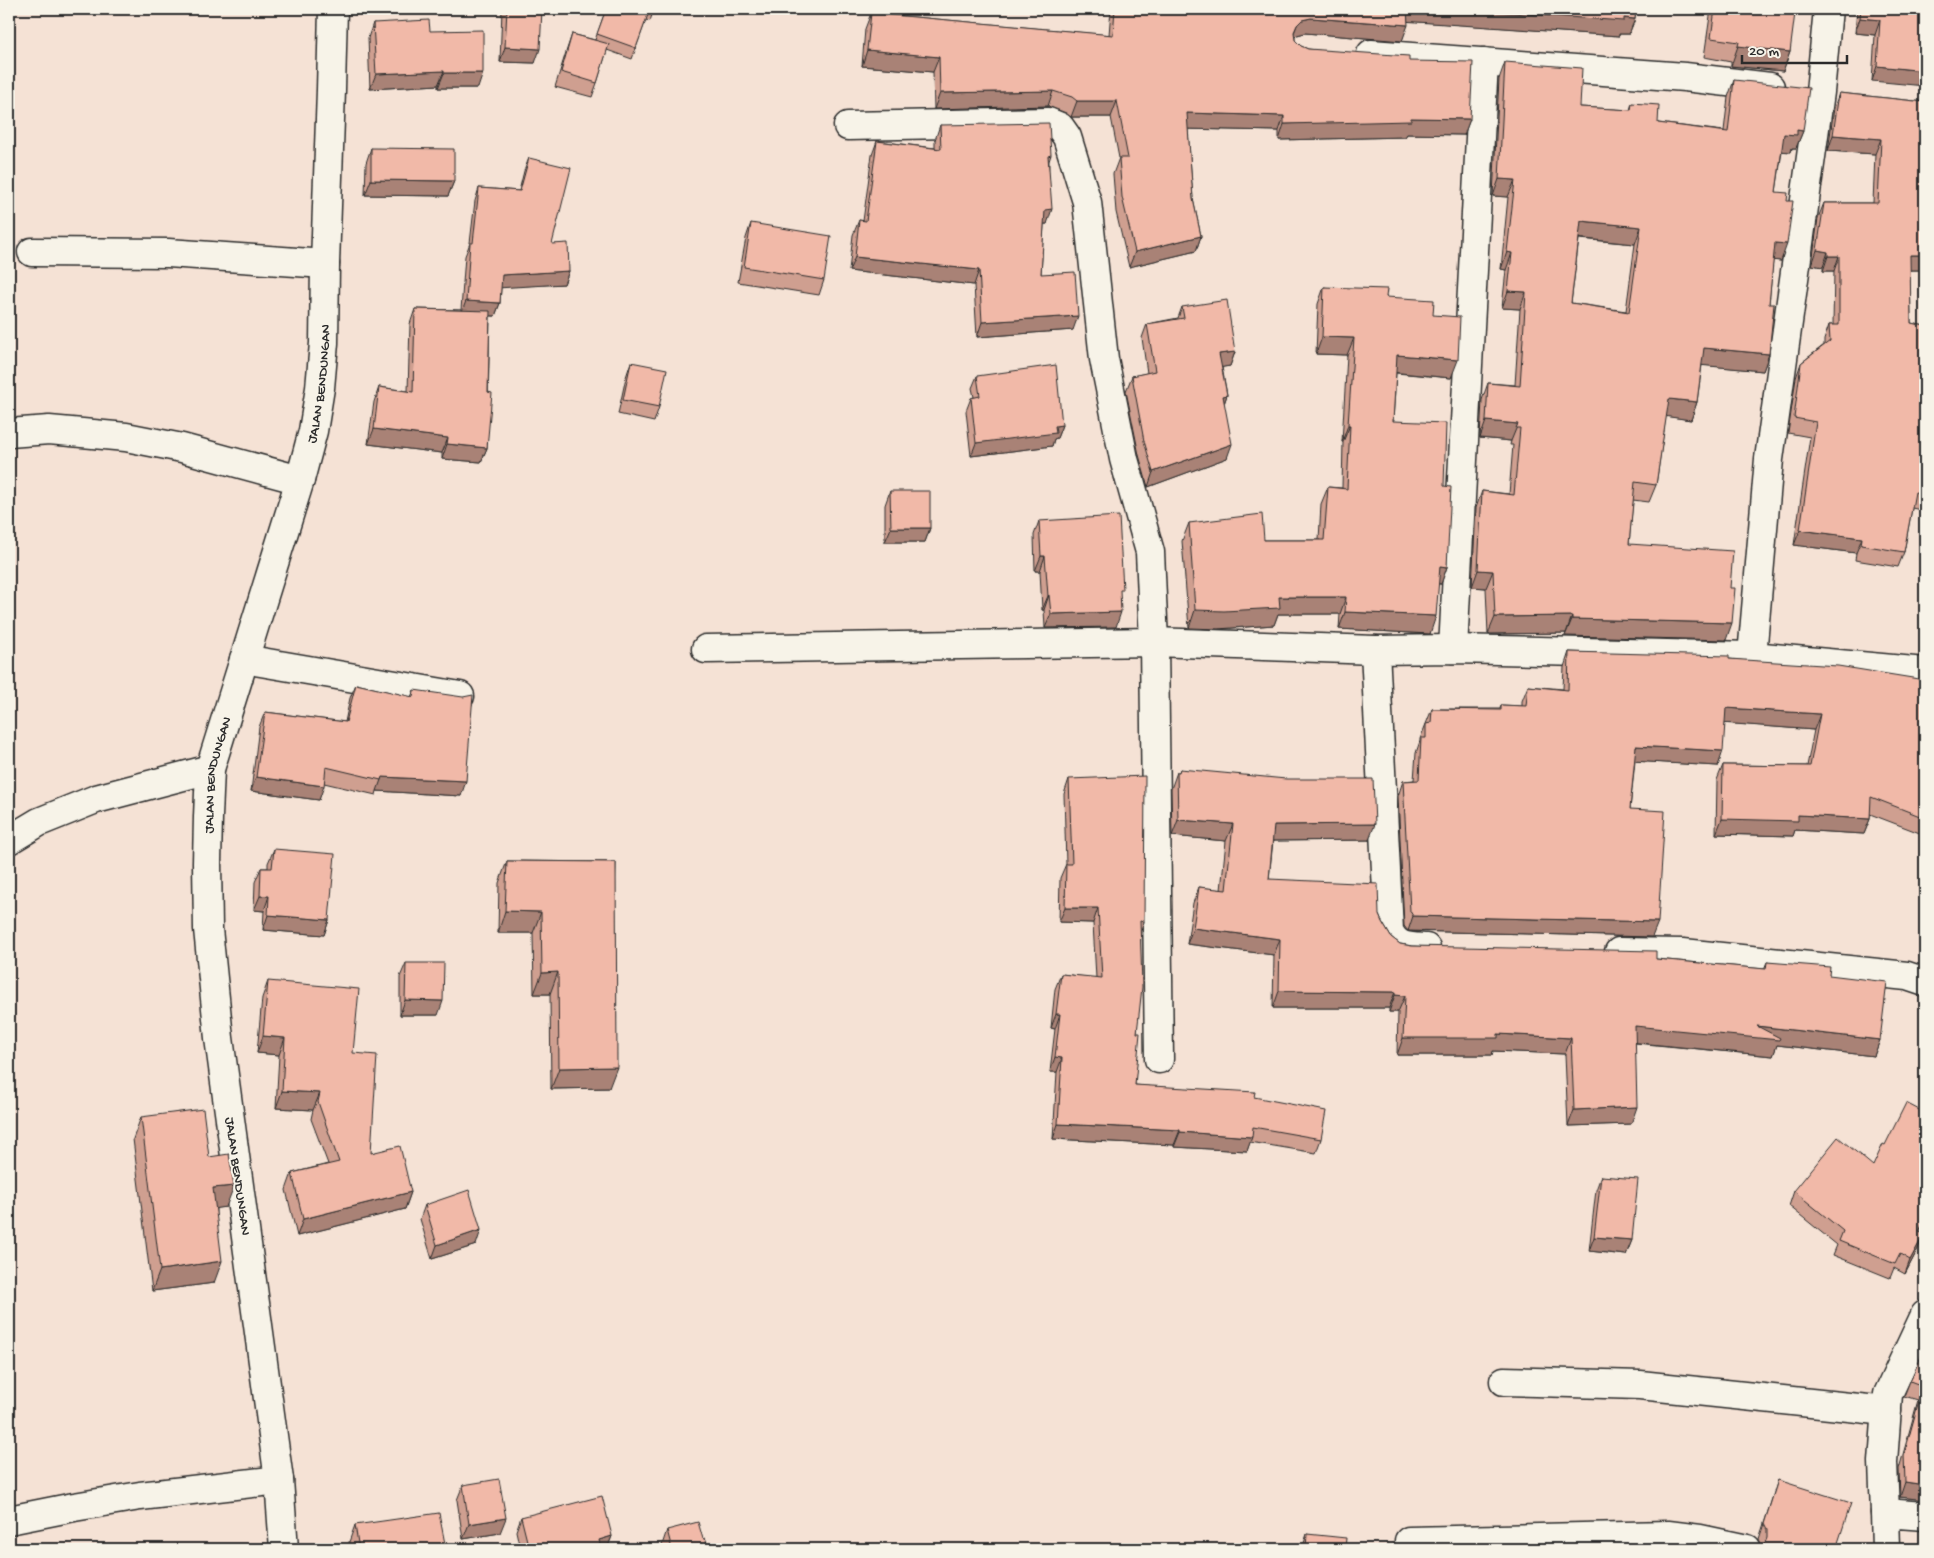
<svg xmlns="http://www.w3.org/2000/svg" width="1934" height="1558" viewBox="0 0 1934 1558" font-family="'Gochi Hand',sans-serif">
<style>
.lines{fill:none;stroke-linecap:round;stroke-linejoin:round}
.street-casing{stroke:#2b2b2b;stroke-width:31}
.secondary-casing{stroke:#2b2b2b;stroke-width:31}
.street{stroke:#f7f3e8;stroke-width:28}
.secondary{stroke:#f7f3e8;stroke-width:28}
.wall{fill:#cf9f90;stroke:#2b2b2b;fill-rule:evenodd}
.shaded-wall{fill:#a98276;stroke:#2b2b2b}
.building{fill:#f1b9a8;stroke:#2b2b2b;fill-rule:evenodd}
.labels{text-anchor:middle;stroke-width:4;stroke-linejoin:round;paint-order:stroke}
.street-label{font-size:14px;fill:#2b2b2b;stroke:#f7f3e8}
</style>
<rect width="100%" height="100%" fill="#f5e2d5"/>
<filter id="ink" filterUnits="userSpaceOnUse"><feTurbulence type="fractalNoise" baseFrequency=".02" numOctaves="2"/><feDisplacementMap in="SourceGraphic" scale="10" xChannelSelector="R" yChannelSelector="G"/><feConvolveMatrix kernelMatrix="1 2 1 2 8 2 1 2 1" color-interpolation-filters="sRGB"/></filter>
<g filter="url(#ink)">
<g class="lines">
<defs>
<g id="street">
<polyline points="1371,54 1685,77 1770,87"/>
<polyline points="848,126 1048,122 1060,127 1067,137 1087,202 1104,359 1124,459 1150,552 1154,642 1159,1059"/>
<polyline points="32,252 168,253 325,264"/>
<polyline points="9,433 49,430 126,437 182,448 300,480"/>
<polyline points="706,649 1154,642 1375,650 1453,649 1752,656 1925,672"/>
<polyline points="1453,649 1484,62"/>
<path d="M 1375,650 L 1389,931 C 1397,948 1409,947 1426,948"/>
<polyline points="1752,656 1769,459 1820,92 1828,9"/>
<polyline points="244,659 460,696"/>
<polyline points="9,840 39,822 96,799 210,769"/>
<polyline points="1619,952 1683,953 1907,976 1925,982"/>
<polyline points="1504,1381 1640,1385 1887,1411"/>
<polyline points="1885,1513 1883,1462 1888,1394 1925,1315"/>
<polyline points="9,1520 74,1507 140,1496 279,1480"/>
<polyline points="1409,1541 1668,1535 1700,1539 1747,1549"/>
<polyline points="1886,1549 1885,1513 1925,1516"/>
</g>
<g id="secondary">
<path id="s1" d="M 284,1549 L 279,1480 L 219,1038 L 208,929 L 207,863 L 208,817 L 210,769 L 300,480 L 313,431 L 320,388 L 324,343 L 325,264 L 331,90 L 333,9"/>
</g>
</defs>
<use href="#street" class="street-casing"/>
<use href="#secondary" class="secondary-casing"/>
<use href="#street" class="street"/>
<use href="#secondary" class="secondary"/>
</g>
<g class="wall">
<polygon points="502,9 542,9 535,63 500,62"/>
<polygon points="606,9 654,9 650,21 646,20 632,59 607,50 597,83 592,97 555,87 567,49 572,34 595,40"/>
<polygon points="1111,9 1636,9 1635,19 1629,34 1619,34 1619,36 1408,21 1402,41 1305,33 1297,35 1295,37 1295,40 1301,46 1308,49 1409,61 1470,119 1464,135 1407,134 1405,137 1279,140 1279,131 1188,129 1193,199 1201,236 1196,251 1129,267 1116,212 1113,174 1119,158 1111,117 1071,117 1066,113 1048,106 934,109 933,72 862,66 865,29 871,13 1109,35"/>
<polygon points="1711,9 1788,9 1790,52 1783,71 1731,66 1731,62 1704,57"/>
<polygon points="1857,9 1925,9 1872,81 1875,35 1855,33"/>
<polygon points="373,23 430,31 478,88 438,88 438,85 370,89 368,38"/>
<path d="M 1505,62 L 1580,107 L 1630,110 L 1632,103 L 1658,123 L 1724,131 L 1728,97 L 1734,80 L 1803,131 L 1796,148 L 1792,148 L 1791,152 L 1782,151 L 1776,192 L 1781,261 L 1773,260 L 1769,304 L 1769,354 L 1763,371 L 1702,365 L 1697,402 L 1691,420 L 1666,416 L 1656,485 L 1649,502 L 1633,500 L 1629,544 L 1726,640 L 1565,636 L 1566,633 L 1488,634 L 1486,588 L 1472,587 L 1476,508 L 1482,491 L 1509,494 L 1513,445 L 1510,445 L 1511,441 L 1480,438 L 1482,400 L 1488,383 L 1515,385 L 1520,309 L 1502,308 L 1506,270 L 1501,269 L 1508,197 L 1493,196 L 1499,79 ZM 1579,239 L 1635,244 L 1626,311 L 1571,303 Z"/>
<polygon points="1839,93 1925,102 1925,270 1910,270 1911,323 1925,326 1925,511 1912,508 1904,552 1898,567 1855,560 1856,553 1794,545 1810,437 1788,433 1796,378 1801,363 1824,345 1824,340 1829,325 1833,325 1834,271 1823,271 1823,267 1812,265 1818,218 1824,203 1873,203 1875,154 1828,151 1834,108"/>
<polygon points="940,125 1051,155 1049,161 1047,224 1044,224 1041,274 1073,330 977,337 974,285 849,271 853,235 859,220 863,221 872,155 877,141 935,148 935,140"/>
<polygon points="371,148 454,181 448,196 365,195 366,163"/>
<polygon points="529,158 552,244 569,271 564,284 501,287 500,303 495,316 490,316 487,448 481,462 442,459 442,453 368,444 374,402 379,387 408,391 410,324 415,309 461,310 465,256 470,243 475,201 479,188 519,191 524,171"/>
<polygon points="751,223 824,280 819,295 738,282 746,238"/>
<polygon points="1324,287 1386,297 1433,315 1451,378 1396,373 1393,421 1444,486 1447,567 1441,584 1438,584 1430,634 1339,629 1340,614 1278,614 1274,625 1218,629 1189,628 1182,541 1189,523 1264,540 1319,540 1321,504 1328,487 1342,488 1343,442 1342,442 1347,355 1316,354 1318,304"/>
<polygon points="1182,307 1235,352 1230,366 1222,367 1227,395 1224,404 1227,458 1148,487 1139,455 1126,391 1132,376 1147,373 1142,338 1147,324 1178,318"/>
<polygon points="631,362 659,407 654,422 618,414 626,377"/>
<polygon points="977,376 1062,425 1057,438 1054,439 1052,446 971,456 966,411 971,398 974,397 972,388"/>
<polygon points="890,491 930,528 925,542 885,542 885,505"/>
<polygon points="1039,521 1116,627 1045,628 1044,610 1042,610 1040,571 1035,571 1034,535"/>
<polygon points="1569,652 1729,659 1925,680 1925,835 1870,814 1870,819 1864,834 1795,830 1793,836 1716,834 1717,780 1723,765 1807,766 1814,730 1725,723 1718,766 1635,761 1630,809 1652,937 1408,931 1404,926 1398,796 1403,781 1414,780 1416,753 1420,741 1420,739 1432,709 1500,709 1501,705 1522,706 1522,701 1528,686 1563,689 1564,667"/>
<polygon points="356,684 411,697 414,690 461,796 377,791 376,795 324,783 319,800 251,791 259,727 265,712 345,722 350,698"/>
<polygon points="1180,769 1369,840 1273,841 1269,879 1379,915 1382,922 1391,937 1400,944 1412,946 1656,959 1764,969 1767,962 1829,975 1880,1040 1874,1056 1777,1045 1773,1056 1635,1043 1631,1124 1568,1126 1565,1054 1493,1051 1492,1055 1397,1055 1398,1012 1389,1012 1389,1008 1273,1008 1274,955 1187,944 1193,903 1199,887 1221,890 1226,841 1172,836 1171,789 1177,772 1179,772"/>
<polygon points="1069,779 1144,922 1141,931 1137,1033 1135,1085 1254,1097 1321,1139 1316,1153 1250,1142 1247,1151 1174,1147 1174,1145 1053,1139 1057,1072 1050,1072 1055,1029 1051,1028 1055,989 1061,974 1096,978 1093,923 1059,922 1060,878 1066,864 1064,794"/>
<polygon points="274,849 329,920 324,935 263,930 264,911 254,910 255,882 261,868 268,868 268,863"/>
<polygon points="507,861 616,862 609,1088 551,1089 550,994 534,994 533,933 498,933 499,883"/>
<polygon points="406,963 438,1015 400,1015 400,977"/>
<polygon points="268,981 353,1053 371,1153 411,1192 405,1209 297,1236 286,1190 292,1173 328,1164 311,1119 313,1110 276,1108 279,1055 257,1053 262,998"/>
<polygon points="141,1117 209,1157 226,1207 216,1208 214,1283 152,1291 133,1139"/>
<polygon points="1601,1176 1632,1240 1626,1255 1589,1251 1596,1190"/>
<polygon points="1794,1191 1920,1232 1918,1249 1905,1274 1894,1268 1890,1278 1833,1255 1837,1245 1789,1206"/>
<polygon points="425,1205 476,1245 432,1259 420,1219"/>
<polygon points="1925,1348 1925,1500 1900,1497 1899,1469 1918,1400 1904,1396 1910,1381"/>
<polygon points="1778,1480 1836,1549 1762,1546 1759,1539"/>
<polygon points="463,1485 500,1533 463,1539 457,1500"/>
<polygon points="521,1517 612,1536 607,1549 520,1549 516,1531"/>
<polygon points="355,1525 446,1549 350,1549 349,1542"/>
<polygon points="667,1530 703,1539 709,1549 663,1549 662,1545"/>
<polygon points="1307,1534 1345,1549 1302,1549"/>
</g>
<g class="shaded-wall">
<polygon points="1406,9 1455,9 1635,19 1629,34 1619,34 1619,36 1402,21"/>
<polygon points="1311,18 1408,25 1402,41 1305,33 1297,35 1291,41 1297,25 1302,20"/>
<polygon points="1860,18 1880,20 1875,35 1855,33"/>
<polygon points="1738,46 1790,52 1783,71 1731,66"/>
<polygon points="505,47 540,49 535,63 500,62"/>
<polygon points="867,50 939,57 933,72 862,66"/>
<polygon points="1877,66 1925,71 1925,86 1872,81"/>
<polygon points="444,71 438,85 370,89 376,74"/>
<polygon points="444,73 483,73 478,88 438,88"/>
<polygon points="1053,91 1048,106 934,109 940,93"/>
<polygon points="1077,101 1117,101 1111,117 1071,117"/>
<polygon points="1187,113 1284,116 1279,131 1182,129"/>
<polygon points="1411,118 1470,119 1464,135 1407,134 1405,137 1279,140 1284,124"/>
<polygon points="1797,130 1803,131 1796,148 1792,148 1791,152 1778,151 1784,134"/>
<polygon points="1833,135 1881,139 1875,154 1828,151"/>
<polygon points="1499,179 1515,180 1508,197 1493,196"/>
<polygon points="371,180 454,181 448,196 365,195"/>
<polygon points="1052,209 1047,224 1040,224 1045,210"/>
<polygon points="1581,221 1641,227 1635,244 1575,238"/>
<polygon points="1201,236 1196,251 1129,267 1135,252"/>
<polygon points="1775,243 1787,244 1781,261 1769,260"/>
<polygon points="1817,250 1828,252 1823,267 1812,265"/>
<polygon points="1507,252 1512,253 1506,270 1501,269"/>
<polygon points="1910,255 1925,255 1925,270 1904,270"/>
<polygon points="1828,256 1839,256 1834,271 1823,271"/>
<polygon points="855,257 979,270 974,285 849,271"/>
<polygon points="569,271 564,284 497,288 502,275"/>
<polygon points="1508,291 1526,292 1520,309 1502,308"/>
<polygon points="466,301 500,303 495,316 461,314"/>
<polygon points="1078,316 1073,330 977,337 982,322"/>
<polygon points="1322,337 1354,338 1347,355 1316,354"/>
<polygon points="1704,348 1769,354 1763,371 1698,365"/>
<polygon points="1235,352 1230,366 1213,369 1219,354"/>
<polygon points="1397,355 1458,360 1451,378 1390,372"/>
<polygon points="1227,395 1222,409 1223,396"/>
<polygon points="1669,399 1697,402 1691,420 1663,416"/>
<polygon points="1486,421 1518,424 1511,441 1480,438"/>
<polygon points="1062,425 1057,438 1054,439 1052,446 971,456 976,443 1055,426"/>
<polygon points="1348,425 1350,425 1343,442 1342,442"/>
<polygon points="374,429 448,438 442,453 368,444"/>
<polygon points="447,444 487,448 481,462 442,459"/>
<polygon points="1232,444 1227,458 1148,487 1153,472"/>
<polygon points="891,528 930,528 925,542 885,542"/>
<polygon points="1800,530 1862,538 1856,553 1794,545"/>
<polygon points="1041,556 1045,556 1040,571 1035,571"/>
<polygon points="1440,566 1447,567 1441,584 1433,583"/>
<polygon points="1478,570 1493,571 1486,588 1472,587"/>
<polygon points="1049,595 1044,610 1042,610 1048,596"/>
<polygon points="1279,597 1346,597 1340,614 1278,614 1274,625 1218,629 1189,628 1195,610"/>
<polygon points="1121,612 1116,627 1045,628 1051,614"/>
<polygon points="1345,612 1436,616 1430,634 1339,629"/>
<polygon points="1572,616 1566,633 1488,634 1495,617"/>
<polygon points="1572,619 1732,623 1726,640 1565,636"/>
<polygon points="1726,708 1820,714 1814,730 1721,723"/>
<polygon points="1636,746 1723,751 1718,766 1631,761"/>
<polygon points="256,777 324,786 319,800 251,791"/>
<polygon points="382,777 466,781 461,796 377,791"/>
<polygon points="1798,815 1870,819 1864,834 1795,830 1793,836 1716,834 1722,819"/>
<polygon points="1178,820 1233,824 1226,841 1172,836"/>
<polygon points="1375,824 1369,840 1268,841 1274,825"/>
<polygon points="260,896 269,896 264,911 254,910"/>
<polygon points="1065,908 1098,908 1093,923 1059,922"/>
<polygon points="505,911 541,912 533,933 498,933"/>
<polygon points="268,915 329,920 324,935 263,930"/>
<polygon points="1413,916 1658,922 1652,937 1408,931"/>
<polygon points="1193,928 1280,939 1274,955 1187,944"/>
<polygon points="558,972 550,994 534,994 542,973"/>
<polygon points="1279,991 1395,992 1389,1008 1273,1008"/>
<polygon points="1395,995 1405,996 1398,1012 1389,1012"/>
<polygon points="405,1000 443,1001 438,1015 400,1015"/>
<polygon points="1056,1014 1060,1014 1055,1029 1051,1028"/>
<polygon points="1635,1026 1757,1026 1880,1040 1874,1056 1777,1045 1773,1056 1629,1042"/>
<polygon points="1498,1034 1571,1038 1565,1054 1493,1051 1492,1055 1397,1055 1403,1038"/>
<polygon points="263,1036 285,1038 279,1055 257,1053"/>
<polygon points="1055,1057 1062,1058 1057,1072 1050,1072"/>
<polygon points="617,1067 609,1088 551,1089 559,1068"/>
<polygon points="282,1091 320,1093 313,1110 276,1108"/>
<polygon points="1637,1107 1631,1124 1568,1126 1574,1110"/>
<polygon points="1058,1124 1180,1130 1174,1145 1053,1139"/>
<polygon points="1180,1132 1252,1137 1247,1151 1174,1147"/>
<polygon points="234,1186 226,1207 205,1210 213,1188"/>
<polygon points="411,1192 405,1209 297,1236 303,1219"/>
<polygon points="1925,1218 1925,1220 1914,1246 1919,1232"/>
<polygon points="481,1230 476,1245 432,1259 437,1245"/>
<polygon points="1924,1234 1918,1249 1905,1274 1910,1260"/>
<polygon points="1594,1237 1632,1240 1626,1255 1589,1251"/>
<polygon points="222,1261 214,1283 152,1291 160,1270"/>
<polygon points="1905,1482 1925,1485 1925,1500 1900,1497"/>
<polygon points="506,1518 500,1533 463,1539 469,1524"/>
<polygon points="612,1536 607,1549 596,1549 599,1540"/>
</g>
<g class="building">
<polygon points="507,9 542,9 540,49 505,47"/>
<polygon points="606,9 650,9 636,48 597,34"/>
<polygon points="1115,9 1407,9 1408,25 1311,18 1302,20 1297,25 1294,32 1295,40 1301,46 1308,49 1409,56 1409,61 1473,62 1470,119 1411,118 1411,121 1284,124 1284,116 1187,113 1193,199 1201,236 1135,252 1122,197 1119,158 1128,158 1117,101 1077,101 1072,97 1053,91 940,93 939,57 867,50 871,13 1113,35"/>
<polygon points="1455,9 1636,9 1635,19 1624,18 1624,21"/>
<polygon points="1715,9 1788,9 1788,12 1795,13 1790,52 1738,46 1739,42 1711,38"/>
<polygon points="1861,9 1925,9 1925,71 1877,66 1880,20 1860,18"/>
<polygon points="429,20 430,31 483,30 483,73 444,73 444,71 376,74 373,23"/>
<polygon points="572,34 609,44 597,83 561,72"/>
<path d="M 1505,62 L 1582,68 L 1580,107 L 1631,110 L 1632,103 L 1659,105 L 1658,123 L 1728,132 L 1734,80 L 1809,88 L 1803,131 L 1797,130 L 1797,135 L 1784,134 L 1776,192 L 1788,193 L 1787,201 L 1793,201 L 1787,244 L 1775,243 L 1769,304 L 1774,304 L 1769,354 L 1704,348 L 1697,402 L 1669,399 L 1656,485 L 1635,482 L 1629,544 L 1733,551 L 1730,588 L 1735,588 L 1732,623 L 1572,619 L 1572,616 L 1495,617 L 1493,571 L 1478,570 L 1482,491 L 1514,495 L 1520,428 L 1516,428 L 1518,424 L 1486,421 L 1488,383 L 1520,386 L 1526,292 L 1508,291 L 1512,253 L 1507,252 L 1515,180 L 1499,179 ZM 1581,221 L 1641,227 L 1629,312 L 1571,303 Z"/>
<polygon points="1839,93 1925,102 1925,255 1910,255 1911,323 1925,326 1925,494 1915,492 1904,552 1861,545 1862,538 1800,530 1816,422 1794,418 1801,363 1830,341 1829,325 1839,325 1839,256 1828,256 1828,252 1817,250 1824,203 1878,203 1881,139 1833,135"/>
<polygon points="1049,123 1051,155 1048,156 1052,209 1045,210 1041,274 1075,272 1078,316 982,322 979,270 855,257 859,220 866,221 877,141 941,149 940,125"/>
<polygon points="371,148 454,149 454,181 371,180"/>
<polygon points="529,158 571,168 552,244 568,243 569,271 502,275 500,303 466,301 470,243 473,243 479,188 520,191"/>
<polygon points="751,223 831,236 824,280 744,267"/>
<polygon points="1324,287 1387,289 1386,297 1434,300 1433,315 1460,317 1458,360 1397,355 1393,421 1446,423 1444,486 1451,487 1447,567 1440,566 1436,616 1345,612 1346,597 1279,597 1280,608 1224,611 1195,610 1189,523 1262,514 1264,540 1324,540 1328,487 1347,489 1350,425 1348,425 1354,338 1322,337"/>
<polygon points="1227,300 1235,352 1219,354 1227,395 1223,396 1232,444 1153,472 1144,441 1132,376 1155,371 1147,324 1184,318 1182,307"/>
<polygon points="415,309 490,311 488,392 492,393 487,448 447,444 448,438 374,429 379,387 413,392"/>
<polygon points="631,362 667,369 659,407 623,400"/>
<polygon points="1056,365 1062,425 1055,426 1056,433 976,443 971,398 980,396 977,376"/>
<polygon points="890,491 930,491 930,528 891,528"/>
<polygon points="1119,516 1123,590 1120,590 1121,612 1051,614 1049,595 1048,596 1045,556 1041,556 1039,521"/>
<polygon points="1569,652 1729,656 1729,659 1838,666 1925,680 1925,818 1871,797 1870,819 1798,815 1798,821 1722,819 1723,765 1810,766 1820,714 1726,708 1723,751 1636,746 1630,809 1665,811 1658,922 1413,916 1410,911 1403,781 1419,780 1421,738 1426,738 1426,724 1431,723 1432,709 1501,710 1501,705 1526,706 1528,686 1568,690"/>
<polygon points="356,684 413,697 414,690 463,697 473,695 466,781 382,777 381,780 326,767 324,786 256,777 265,712 346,722"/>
<polygon points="1180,769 1286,779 1373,779 1375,824 1274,825 1269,879 1378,884 1379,915 1382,922 1391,937 1400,944 1412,946 1656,951 1656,959 1766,969 1767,962 1830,967 1829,975 1887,982 1880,1040 1757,1026 1780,1038 1779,1040 1635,1026 1637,1107 1574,1110 1571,1038 1498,1034 1498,1038 1403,1038 1405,996 1395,995 1395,992 1279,991 1280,939 1193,928 1199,887 1226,890 1233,824 1178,820 1177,772 1179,772"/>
<polygon points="1145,776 1144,922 1140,921 1142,987 1137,1033 1140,1033 1135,1085 1255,1092 1254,1097 1326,1111 1321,1139 1253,1127 1252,1137 1180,1132 1180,1130 1058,1124 1062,1058 1055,1057 1060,1014 1056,1014 1061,974 1102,978 1098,908 1065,908 1066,864 1072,864 1069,779"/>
<polygon points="274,849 335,854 329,920 268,915 269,896 260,896 261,868 272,868"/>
<polygon points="507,861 616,862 617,1067 559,1068 558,972 542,973 541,912 505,911"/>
<polygon points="406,963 444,963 443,1001 405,1000"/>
<polygon points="268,981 359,989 353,1053 377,1055 371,1153 400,1146 411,1192 303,1219 292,1173 339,1162 318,1102 320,1093 282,1091 285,1038 263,1036"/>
<polygon points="1906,1103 1925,1113 1925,1218 1919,1232 1924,1234 1910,1260 1900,1254 1895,1264 1839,1241 1843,1231 1794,1191 1838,1137 1873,1166 1883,1144 1885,1145"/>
<polygon points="203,1109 209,1157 229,1154 234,1186 213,1188 222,1261 160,1270 141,1117"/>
<polygon points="1601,1176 1638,1179 1632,1240 1594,1237"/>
<polygon points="469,1190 481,1230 437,1245 425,1205"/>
<polygon points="1925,1348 1925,1485 1905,1482 1904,1455 1923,1386 1910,1381"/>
<polygon points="499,1479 506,1518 469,1524 463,1485"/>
<polygon points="1778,1480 1851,1503 1836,1549 1756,1549 1764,1545 1767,1538 1767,1530 1764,1524"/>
<polygon points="602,1496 612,1536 599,1540 601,1549 529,1549 521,1517"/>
<polygon points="439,1513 446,1549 359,1549 355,1525"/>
<polygon points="698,1522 703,1539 705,1538 709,1549 672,1549 667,1530"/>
<polygon points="1307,1534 1346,1538 1345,1549 1306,1549"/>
</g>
</g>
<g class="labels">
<g class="street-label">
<text dy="5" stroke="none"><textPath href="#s1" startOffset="1186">JALAN BENDUNGAN</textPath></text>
<text dy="5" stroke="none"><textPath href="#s1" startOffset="780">JALAN BENDUNGAN</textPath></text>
<text transform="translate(239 1176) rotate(82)" y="5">JALAN BENDUNGAN</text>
</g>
</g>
<rect width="1934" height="1558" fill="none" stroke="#f7f3e8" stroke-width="30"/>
<rect x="15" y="15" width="1904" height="1528" fill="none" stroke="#2b2b2b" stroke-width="2" filter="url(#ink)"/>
<path d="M1742 55v8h105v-8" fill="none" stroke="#2b2b2b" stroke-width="2.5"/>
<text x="1749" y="55" font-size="15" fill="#2b2b2b" stroke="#f7f3e8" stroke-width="4" paint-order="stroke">20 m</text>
</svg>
